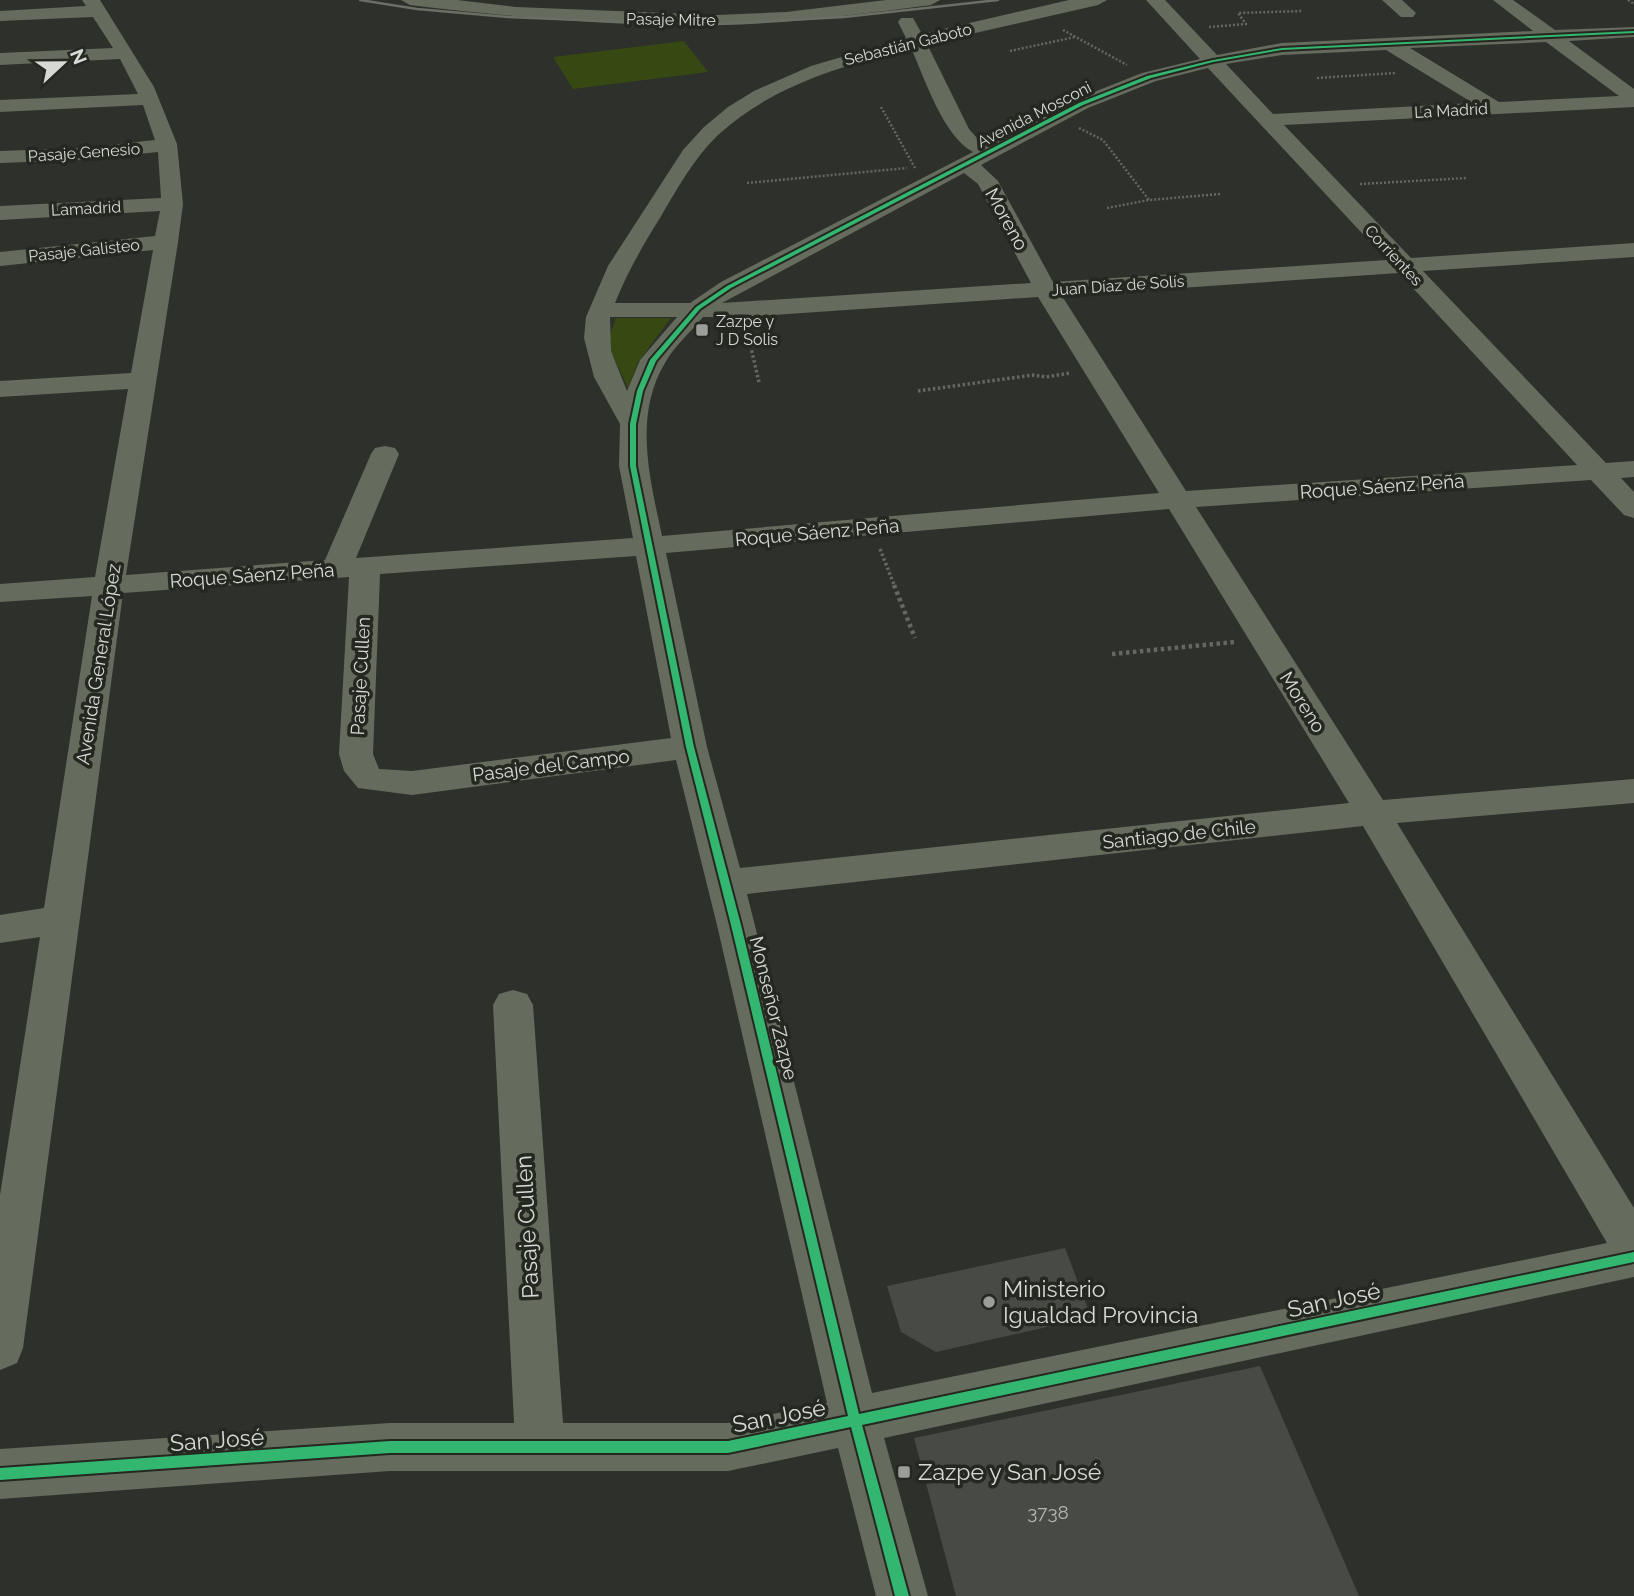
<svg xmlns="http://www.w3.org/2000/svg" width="1634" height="1596" viewBox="0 0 1634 1596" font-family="Raleway,sans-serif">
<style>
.green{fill:#364912}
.building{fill:#484a46}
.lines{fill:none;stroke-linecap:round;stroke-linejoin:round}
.path-far2{stroke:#64685f;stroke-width:2.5;stroke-dasharray:2 2;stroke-linecap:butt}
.path-far1{stroke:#64685f;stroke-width:3.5;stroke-dasharray:2.5 2.5;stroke-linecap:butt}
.path{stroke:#64685f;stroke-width:4.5;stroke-dasharray:3.5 3.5;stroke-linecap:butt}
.minor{fill:#656c5d;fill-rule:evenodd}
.rail{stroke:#6a6e64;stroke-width:2.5}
.cycleway-casing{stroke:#252821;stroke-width:4}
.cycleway{fill:#33b770;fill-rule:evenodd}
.poi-dot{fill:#9c9e9a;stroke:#252821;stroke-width:2.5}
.labels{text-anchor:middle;stroke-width:7;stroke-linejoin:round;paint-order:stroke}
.far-street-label{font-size:16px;fill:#d7d9d5;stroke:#252821}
.far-poi-label{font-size:16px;fill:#d7d9d5;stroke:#252821;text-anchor:start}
.street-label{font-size:19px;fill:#d7d9d5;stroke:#252821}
.near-number-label{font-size:19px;fill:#b3b5b1}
.near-street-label{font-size:23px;fill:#d7d9d5;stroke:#252821}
.near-poi-label{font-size:23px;fill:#d7d9d5;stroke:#252821;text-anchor:start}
</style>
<rect width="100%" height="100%" fill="#2e302c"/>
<g class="green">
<polygon points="684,41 708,72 573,89 553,57"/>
<polygon points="616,318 671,318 638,362 628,388 607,343"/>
</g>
<g class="building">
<polygon points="1065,1248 1091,1317 936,1352 901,1332 887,1286"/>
<polygon points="1260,1366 1359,1596 956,1596 914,1438"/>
</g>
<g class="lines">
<g class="path-far2">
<polyline points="1628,0 1634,4"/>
<polyline points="1209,27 1246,24 1238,13 1302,11"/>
<polyline points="1063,30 1127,65"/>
<polyline points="1010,51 1075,37"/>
<polyline points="1317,78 1396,73"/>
<polyline points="881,107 915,168"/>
<polyline points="1079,128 1103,140 1149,200"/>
<polyline points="747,183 907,168"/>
<polyline points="1360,184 1467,178"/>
<polyline points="1107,208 1149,200 1220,194"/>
</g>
<g class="path-far1">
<polyline points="747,331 759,382"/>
<polyline points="918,391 1033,375 1046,377 1070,373"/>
<polyline points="880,549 895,587"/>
</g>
<g class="path">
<polyline points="894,585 915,638"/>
<polyline points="1112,654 1235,642"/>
</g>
<g class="minor">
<path d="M 82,0 L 100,0 L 154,87 L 177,144 L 183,204 L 178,242 L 126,575 L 325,560 L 371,454 L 375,448 L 385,446 L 395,448 L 399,454 L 356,558 L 633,538 L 619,466 L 620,424 L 594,377 L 584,338 L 586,317 L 608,266 L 683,150 L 704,127 L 728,107 L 754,91 L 811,66 L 906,38 L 898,22 L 901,18 L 913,18 L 922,34 L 1069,0 L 1107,0 L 1098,5 L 927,44 L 969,129 L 977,138 L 989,143 L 1074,100 L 1142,73 L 1200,59 L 1146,0 L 1165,0 L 1217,55 L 1282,43 L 1533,31 L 1493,0 L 1513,0 L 1555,30 L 1634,27 L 1634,37 L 1569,41 L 1634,89 L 1634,107 L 1284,125 L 1411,258 L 1634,243 L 1634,257 L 1423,271 L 1606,463 L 1634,461 L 1634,477 L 1621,478 L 1634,492 L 1634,518 L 1624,515 L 1591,480 L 1196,507 L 1383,800 L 1634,779 L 1634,803 L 1397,823 L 1634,1208 L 1634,1277 L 884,1438 L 928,1596 L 876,1596 L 838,1448 L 728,1471 L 390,1471 L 0,1499 L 0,1449 L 390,1423 L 514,1423 L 493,1005 L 499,994 L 513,990 L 527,994 L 533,1005 L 563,1423 L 728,1423 L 827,1403 L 717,925 L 676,760 L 412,795 L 358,788 L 344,771 L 339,754 L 349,577 L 123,593 L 23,1348 L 17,1363 L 0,1370 L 0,1195 L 40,937 L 0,943 L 0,915 L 44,908 L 92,596 L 0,602 L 0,584 L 95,577 L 128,389 L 0,397 L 0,381 L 131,373 L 153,250 L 0,266 L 0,252 L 155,236 L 160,211 L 0,220 L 0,206 L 161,198 L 158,152 L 82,160 L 0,163 L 0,151 L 82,148 L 155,140 L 143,105 L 0,112 L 0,100 L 138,94 L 120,59 L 0,65 L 0,53 L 113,48 L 93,17 L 0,21 L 0,11 L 86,6 ZM 1546,42 L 1619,96 L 1499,102 L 1410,48 ZM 911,48 C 925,79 943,136 973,152 L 721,282 L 690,303 L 615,303 C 627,273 643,245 660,218 C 677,189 694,158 718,135 C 771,86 842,66 911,48 ZM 1386,50 L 1473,103 L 1273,114 L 1226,64 L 1282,55 ZM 1208,68 L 1387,260 L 1053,282 L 998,181 L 981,165 L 1088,108 L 1156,81 ZM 964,173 L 978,184 L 1031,283 L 722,303 ZM 1399,273 L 1577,465 L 1186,491 L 1062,296 ZM 1038,297 L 1159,493 L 662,536 C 650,479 633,416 665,363 C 674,346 691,332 703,317 L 742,317 ZM 610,317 L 677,317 L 640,360 L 627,391 L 611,351 ZM 1169,509 L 1349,803 L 740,868 L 707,747 L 666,553 ZM 636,556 L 671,738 L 412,771 L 379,769 L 373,754 L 380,574 ZM 1363,826 L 1607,1243 L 872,1393 L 747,894 Z"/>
<path d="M 401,0 L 457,0 L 516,7 L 717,15 L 786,12 L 886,0 L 940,0 L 931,5 C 860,14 790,24 719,25 C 617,27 511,17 410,5 Z"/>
<polygon points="1382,0 1402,0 1416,13 1413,17 1401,17"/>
</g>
<polyline class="rail" points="360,0 417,9 508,17 700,25 844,17 998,0"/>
<defs>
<polygon id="cycleway" points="1634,31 1634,33 1282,50 1213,62 1151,78 1083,105 731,288 700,309 656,361 643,391 636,424 636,466 694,747 741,925 859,1414 1634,1252 1634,1262 862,1425 909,1596 895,1596 851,1427 728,1453 390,1453 0,1480 0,1468 390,1441 728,1441 848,1416 731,925 686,747 630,466 630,424 637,391 650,360 696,307 727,286 1079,103 1147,76 1213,60 1282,48"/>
</defs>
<use href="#cycleway" class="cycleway-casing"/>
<use href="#cycleway" class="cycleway"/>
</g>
<g class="poi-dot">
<rect x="695" y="323" width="14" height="14" rx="3.5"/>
<circle cx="989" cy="1302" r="7"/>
<rect x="897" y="1465" width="14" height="14" rx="3.5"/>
</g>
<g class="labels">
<g class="far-street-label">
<text transform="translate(671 19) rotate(1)" y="6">Pasaje Mitre</text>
<text transform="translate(908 44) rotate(-14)" y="6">Sebastián Gaboto</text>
<text transform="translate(1451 110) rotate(-3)" y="6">La Madrid</text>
<text transform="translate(1034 114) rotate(-27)" y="6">Avenida Mosconi</text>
<text transform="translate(84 152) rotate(-4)" y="6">Pasaje Genesio</text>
<text transform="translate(86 208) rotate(-3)" y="6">Lamadrid</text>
<text transform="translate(84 250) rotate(-6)" y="6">Pasaje Galisteo</text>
<text transform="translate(1394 255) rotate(47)" y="6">Corrientes</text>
<text transform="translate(1118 285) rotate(-4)" y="6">Juan Díaz de Solís</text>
</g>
<g class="far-poi-label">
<text x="716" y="327">Zazpe y<tspan x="716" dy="18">J D Solis</tspan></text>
</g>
<g class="street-label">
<text transform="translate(1007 219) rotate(61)" y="7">Moreno</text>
<text transform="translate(1382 486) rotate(-4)" y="7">Roque Sáenz Peña</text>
<text transform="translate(817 532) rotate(-5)" y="7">Roque Sáenz Peña</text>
<text transform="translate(252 575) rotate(-4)" y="7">Roque Sáenz Peña</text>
<text transform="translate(98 664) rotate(-81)" y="7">Avenida General López</text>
<text transform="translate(360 676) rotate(-87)" y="7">Pasaje Cullen</text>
<text transform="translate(1303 702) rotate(58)" y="7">Moreno</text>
<text transform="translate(551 765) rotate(-7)" y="7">Pasaje del Campo</text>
<text transform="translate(1179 834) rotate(-6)" y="7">Santiago de Chile</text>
<text transform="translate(774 1008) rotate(76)" y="7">Monseñor Zazpe</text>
</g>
<g class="near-number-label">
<text x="1048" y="1519">3738</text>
</g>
<g class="near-street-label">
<text transform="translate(527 1227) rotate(-93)" y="8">Pasaje Cullen</text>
<text transform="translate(1334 1300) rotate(-12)" y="8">San José</text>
<text transform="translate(779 1416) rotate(-11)" y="8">San José</text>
<text transform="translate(217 1440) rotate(-4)" y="8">San José</text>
</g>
<g class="near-poi-label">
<text x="1003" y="1297">Ministerio<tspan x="1003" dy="26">Igualdad Provincia</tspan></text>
<text x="918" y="1480">Zazpe y San José</text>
</g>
</g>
<g transform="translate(63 63) rotate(68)" stroke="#252821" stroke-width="5" paint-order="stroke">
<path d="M0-5L12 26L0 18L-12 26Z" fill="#d7d9d5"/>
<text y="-10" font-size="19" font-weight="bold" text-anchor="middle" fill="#d7d9d5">N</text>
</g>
</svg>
